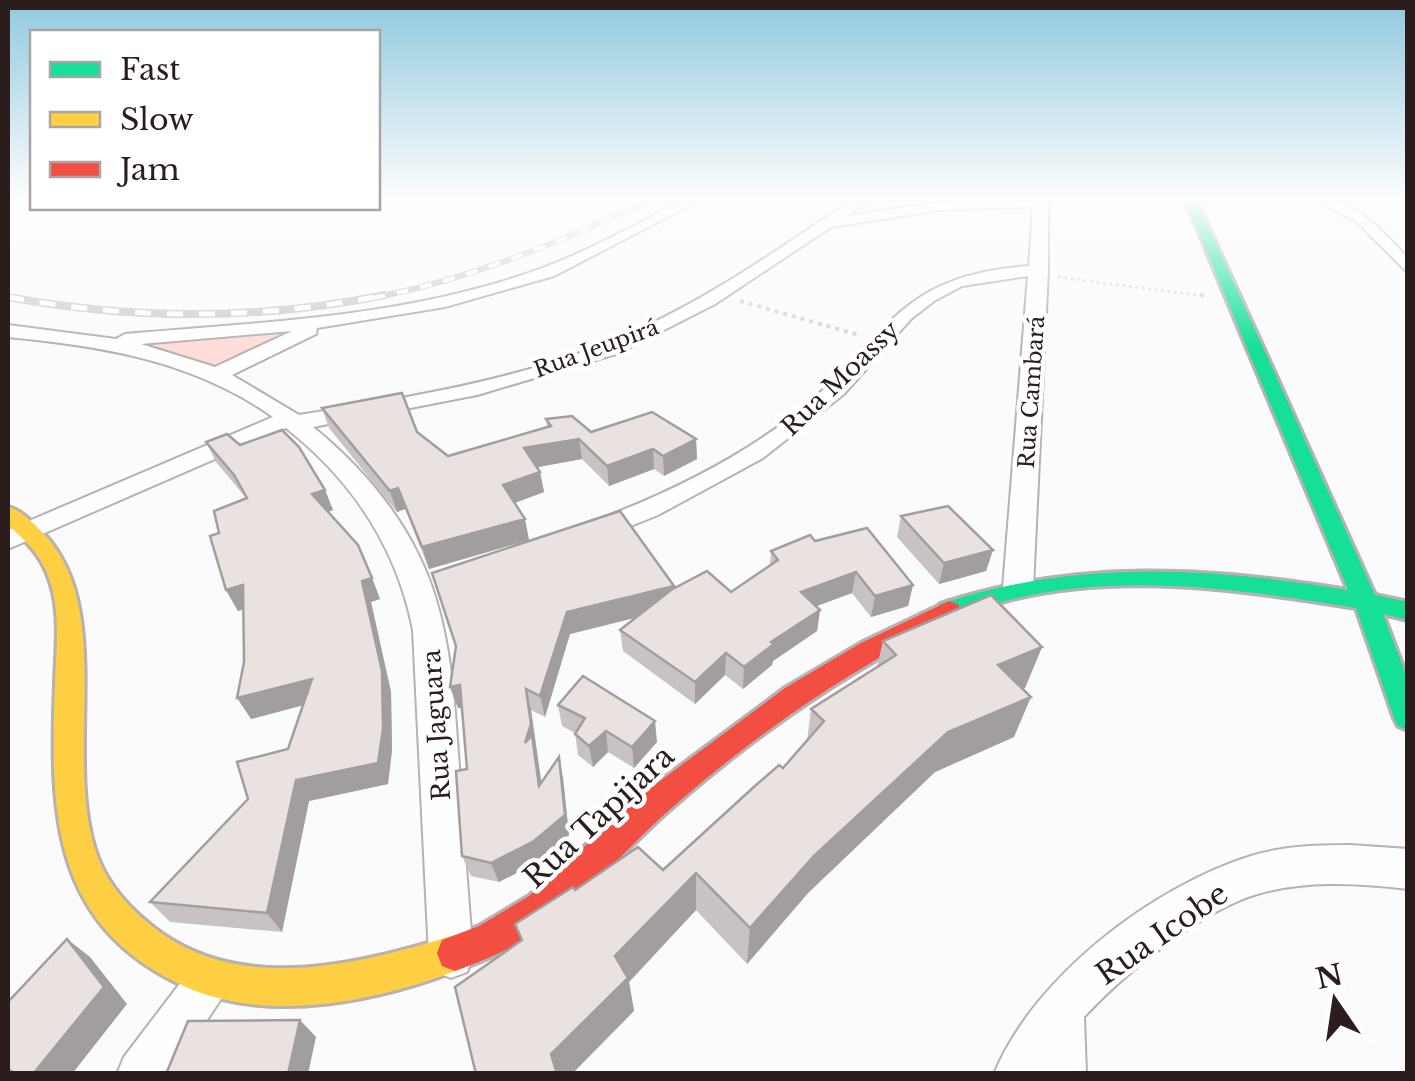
<svg xmlns="http://www.w3.org/2000/svg" width="1415" height="1081" viewBox="0 0 1415 1081" font-family="'Libre Baskerville',serif">
<style>
.green{fill:#fddcd9}
.lines{fill:none;stroke-linecap:round;stroke-linejoin:round}
.street-casing{stroke:#b8b1b1;stroke-width:4}
.fast-casing{stroke:#b8b1b1;stroke-width:6}
.slow-casing{stroke:#b8b1b1;stroke-width:6}
.jam-casing{stroke:#b8b1b1;stroke-width:6}
.path-far1{stroke:#d6d6d5;stroke-width:2.5;stroke-dasharray:2.5 4;stroke-linecap:butt}
.path{stroke:#d6d6d5;stroke-width:4;stroke-dasharray:4 5;stroke-linecap:butt}
.street{fill:#fefefe;fill-rule:evenodd}
.fast{fill:#16e098;fill-rule:evenodd}
.slow{fill:#ffcf43;fill-rule:evenodd}
.jam{fill:#f24e42;fill-rule:evenodd}
.rail-far1-casing{stroke:#d1d0d0;stroke-width:6}
.rail-casing{stroke:#d1d0d0;stroke-width:8}
.rail-far1{stroke:#fff;stroke-width:4;stroke-dasharray:12;stroke-linecap:butt}
.rail{stroke:#fff;stroke-width:5;stroke-dasharray:16;stroke-linecap:butt}
.wall{fill:#c8c2c2}
.shaded-wall{fill:#a39e9e}
.building{fill:#e9e2e1;stroke:#a39e9e;stroke-width:2.5}
.labels{text-anchor:middle;stroke-width:9;stroke-linejoin:round;paint-order:stroke}
.far-street-label{font-size:22px;fill:#2a1d1b;stroke:#fff}
.street-label{font-size:25px;fill:#2a1d1b;stroke:#fff}
.near-street-label{font-size:30px;fill:#2a1d1b;stroke:#fff}
</style>
<rect width="100%" height="100%" fill="#fbfbfb"/>
<polygon class="green" points="305,327 213,369 129,343"/>
<g class="lines">
<defs>
<g id="street">
<path d="M 689,197 L 706,197 L 554,276 L 445,307 L 317,328 L 316,334 L 232,375 L 299,415 C 418,396 541,377 650,324 C 724,289 790,241 857,197 L 873,197 L 847,216 L 940,202 L 1048,197 L 1048,270 L 1033,588 L 1028,595 L 1008,595 L 1003,588 L 1028,276 L 962,286 L 934,301 L 911,319 L 844,394 L 763,458 L 658,515 L 601,538 L 581,538 L 577,532 L 581,526 C 658,498 733,463 798,412 C 889,338 895,275 1029,266 L 1033,207 L 940,210 L 831,227 L 715,304 L 619,353 L 477,395 L 313,427 C 356,462 395,506 419,556 C 453,625 454,705 460,780 C 464,839 468,898 473,956 L 467,972 L 451,978 L 435,972 L 429,956 L 413,630 C 397,548 352,480 286,428 L 8,549 L 8,530 L 273,417 C 194,361 103,346 8,337 L 8,325 L 116,339 L 125,334 C 265,322 412,317 545,267 C 595,248 642,221 689,197 ZM 292,331 L 215,367 L 141,344 Z"/>
<path d="M 1310,197 C 1353,196 1380,229 1408,258 L 1408,273 L 1357,222 Z"/>
<path d="M 1350,845 L 1408,849 L 1408,889 C 1357,883 1303,880 1254,895 C 1198,913 1124,974 1084,1017 L 1086,1074 L 994,1074 C 1034,977 1152,887 1251,856 C 1283,846 1317,845 1350,845 Z"/>
<polygon points="210,958 226,965 233,981 171,1074 117,1074 124,1057 194,965"/>
</g>
<path id="fast" d="M 1184,197 L 1195,197 L 1375,595 L 1408,602 L 1408,620 L 1383,614 L 1408,680 L 1408,730 L 1398,726 L 1394,718 L 1356,608 C 1241,589 1115,571 1001,602 C 983,606 966,614 949,619 L 940,616 L 937,610 L 940,604 C 1077,559 1208,567 1348,590 Z"/>
<path id="slow" d="M 8,507 C 20,510 30,520 39,529 C 120,606 60,757 98,858 C 110,889 135,914 161,933 C 247,994 362,963 455,935 L 468,940 L 473,953 L 468,966 C 384,1000 272,1025 186,987 C 51,926 50,814 55,684 C 56,647 62,606 46,571 C 38,552 23,538 8,525 Z"/>
<path id="jam" d="M 949,601 L 958,604 L 961,610 L 958,616 C 851,668 755,734 667,812 C 621,853 583,902 531,936 C 508,951 481,961 455,971 L 442,966 L 437,953 L 442,940 L 479,926 L 529,896 L 644,793 L 785,688 L 861,643 Z"/>
</defs>
<use href="#street" class="street-casing"/>
<use href="#fast" class="fast-casing"/>
<use href="#slow" class="slow-casing"/>
<use href="#jam" class="jam-casing"/>
<polyline class="path-far1" points="1058,277 1205,296"/>
<g class="path">
<polyline points="1200,295 1205,296"/>
<polyline points="740,301 859,335"/>
</g>
<use href="#street" class="street"/>
<use href="#fast" class="fast"/>
<use href="#slow" class="slow"/>
<use href="#jam" class="jam"/>
<defs>
<g id="rail-far1">
<polyline points="8,297 12,298"/>
<path d="M 373,298 C 477,277 559,243 655,197"/>
</g>
<path id="rail" d="M 8,297 C 133,320 260,320 385,295"/>
</defs>
<use href="#rail-far1" class="rail-far1-casing"/>
<use href="#rail" class="rail-casing"/>
<use href="#rail-far1" class="rail-far1"/>
<use href="#rail" class="rail"/>
</g>
<g class="wall">
<polygon points="322,408 417,432 448,456 547,427 546,419 591,432 696,439 697,459 664,476 654,469 609,486 582,459 537,467 540,472 544,492 514,503 529,540 429,569 405,509 397,512 329,428"/>
<polygon points="206,442 240,445 325,490 333,510 328,512 372,578 380,599 371,602 391,692 392,750 388,784 309,801 282,932 170,922 150,902 248,799 288,749 303,705 251,719 244,662 243,610 238,611 226,590 219,533 246,498 216,462"/>
<polygon points="901,516 993,550 986,571 939,584 897,537"/>
<polygon points="815,541 913,585 908,606 871,617 852,593 816,606 820,610 817,631 773,661 772,665 743,689 725,675 695,704 623,651 620,630 636,617 570,634 545,717 531,710 541,783 563,778 569,835 540,861 499,882 471,876 462,856 467,769 462,708 458,708 450,687 456,647 674,586 674,588 731,592 770,566 771,551"/>
<polygon points="883,641 1042,647 1025,688 1022,689 1014,737 935,772 808,893 747,964 696,910 629,982 634,1011 521,940 515,924 575,890 663,870 783,768 807,741 811,709 877,667"/>
<polygon points="558,705 657,742 634,768 608,752 593,767 578,755 575,733 562,726"/>
</g>
<g class="shaded-wall">
<polygon points="579,439 582,459 528,469 524,448"/>
<polygon points="696,439 697,459 664,476 663,456"/>
<polygon points="653,449 654,469 609,486 607,466"/>
<polygon points="540,472 544,492 507,506 503,485"/>
<polygon points="398,488 405,509 397,512 390,491"/>
<polygon points="325,490 333,510 320,515 312,494"/>
<polygon points="525,519 529,540 429,569 422,547"/>
<polygon points="993,550 986,571 939,584 944,563"/>
<polygon points="856,572 852,593 798,613 801,592"/>
<polygon points="372,578 380,599 371,602 391,692 392,750 388,784 309,801 282,932 267,913 296,780 362,581"/>
<polygon points="243,585 254,606 238,611 226,590"/>
<polygon points="913,585 908,606 871,617 875,596"/>
<polygon points="674,586 675,608 570,634 545,717 540,696 567,612"/>
<polygon points="820,610 817,631 773,661 772,665 743,689 744,667 771,642"/>
<polygon points="1042,647 1025,688 983,705 998,665"/>
<polygon points="726,653 725,675 695,704 695,682"/>
<polygon points="312,679 323,700 251,719 237,698"/>
<polygon points="460,685 467,707 458,708 450,687"/>
<polygon points="526,689 531,710 545,807 525,743"/>
<polygon points="1031,697 1014,737 935,772 808,893 747,964 750,928 814,856 948,732"/>
<polygon points="655,721 657,742 634,768 632,747"/>
<polygon points="606,731 608,752 593,767 589,746"/>
<polygon points="559,757 563,778 569,835 540,861 499,882 491,863"/>
<polygon points="696,873 696,910 629,982 634,1011 572,1074 557,1074 551,1054 615,956"/>
<polygon points="67,939 90,957 127,1004 72,1074 33,1074"/>
<polygon points="300,1020 316,1037 308,1074 288,1074"/>
</g>
<g class="building">
<polygon points="402,393 417,432 448,456 551,426 546,419 572,416 591,432 652,412 696,439 663,456 653,449 607,466 579,439 524,448 540,472 503,485 525,519 422,547 398,488 390,491 322,408"/>
<polygon points="282,430 299,447 325,490 312,494 358,545 372,578 362,581 382,671 383,729 378,763 296,780 267,913 150,902 248,799 237,762 288,749 312,679 237,698 244,662 243,585 226,590 210,536 219,533 214,511 247,498 234,475 206,442 227,434 240,445"/>
<polygon points="948,506 993,550 944,563 901,516"/>
<polygon points="620,511 674,586 567,612 540,696 526,689 531,724 525,743 532,735 539,786 559,757 565,815 534,841 491,863 462,856 456,771 467,769 460,685 450,687 456,646 432,573"/>
<polygon points="867,528 913,585 875,596 856,572 801,592 820,610 771,642 774,644 744,667 726,653 695,682 620,630 671,590 707,571 731,592 778,560 771,551 810,535 815,541"/>
<polygon points="991,595 1042,647 998,665 1031,697 948,732 814,856 750,928 696,873 615,956 628,978 551,1054 557,1074 476,1074 455,987 522,940 515,924 573,887 575,890 638,847 663,870 756,785 779,765 783,768 824,721 811,709 896,655 883,641"/>
<polygon points="583,676 655,721 632,747 606,731 589,746 575,734 585,718 558,705"/>
<polygon points="67,939 104,987 33,1074 15,1074 8,1069 8,1002"/>
<polygon points="300,1020 288,1074 166,1074 188,1021"/>
</g>
<linearGradient id="sky" x2="0" y2="1"><stop stop-color="#90c9de"/><stop offset="0.57" stop-color="#fdfdfd"/><stop offset="1" stop-color="#fdfdfd" stop-opacity="0"/></linearGradient>
<rect width="1415" height="348" fill="url(#sky)"/>
<g class="labels">
<g class="far-street-label">
<text transform="translate(596 348) rotate(-20)" y="8">Rua Jeupirá</text>
<text transform="translate(1031 392) rotate(-86)" y="8">Rua Cambará</text>
</g>
<g class="street-label">
<text transform="translate(840 378) rotate(-44)" y="9">Rua Moassy</text>
<text transform="translate(436 725) rotate(-94)" y="9">Rua Jaguara</text>
</g>
<g class="near-street-label">
<text transform="translate(599 817) rotate(-43)" y="10">Rua Tapijara</text>
<text transform="translate(1162 934) rotate(-35)" y="10">Rua Icobe</text>
</g>
</g>
<rect width="1415" height="1081" fill="none" stroke="#2a1d1b" stroke-width="20"/>
<rect x="30" y="30" width="350" height="180" fill="#ffffff" stroke="#aaa5a4" stroke-width="2.5"/>
<rect x="50" y="62" width="50" height="15" fill="#16e098" stroke="#aaa5a4" stroke-width="2.5"/>
<text x="120" y="80" font-size="30" fill="#2a1d1b">Fast</text>
<rect x="50" y="112" width="50" height="15" fill="#ffcf43" stroke="#aaa5a4" stroke-width="2.5"/>
<text x="120" y="130" font-size="30" fill="#2a1d1b">Slow</text>
<rect x="50" y="162" width="50" height="15" fill="#f24e42" stroke="#aaa5a4" stroke-width="2.5"/>
<text x="120" y="180" font-size="30" fill="#2a1d1b">Jam</text>
<g transform="translate(1335 1001) rotate(347)" stroke="#ffffff" stroke-width="8" paint-order="stroke">
<path d="M0-8L18 38L0 25L-18 38Z" fill="#2a1d1b"/>
<text y="-15" font-size="28" font-weight="bold" text-anchor="middle" fill="#2a1d1b">N</text>
</g>
</svg>
